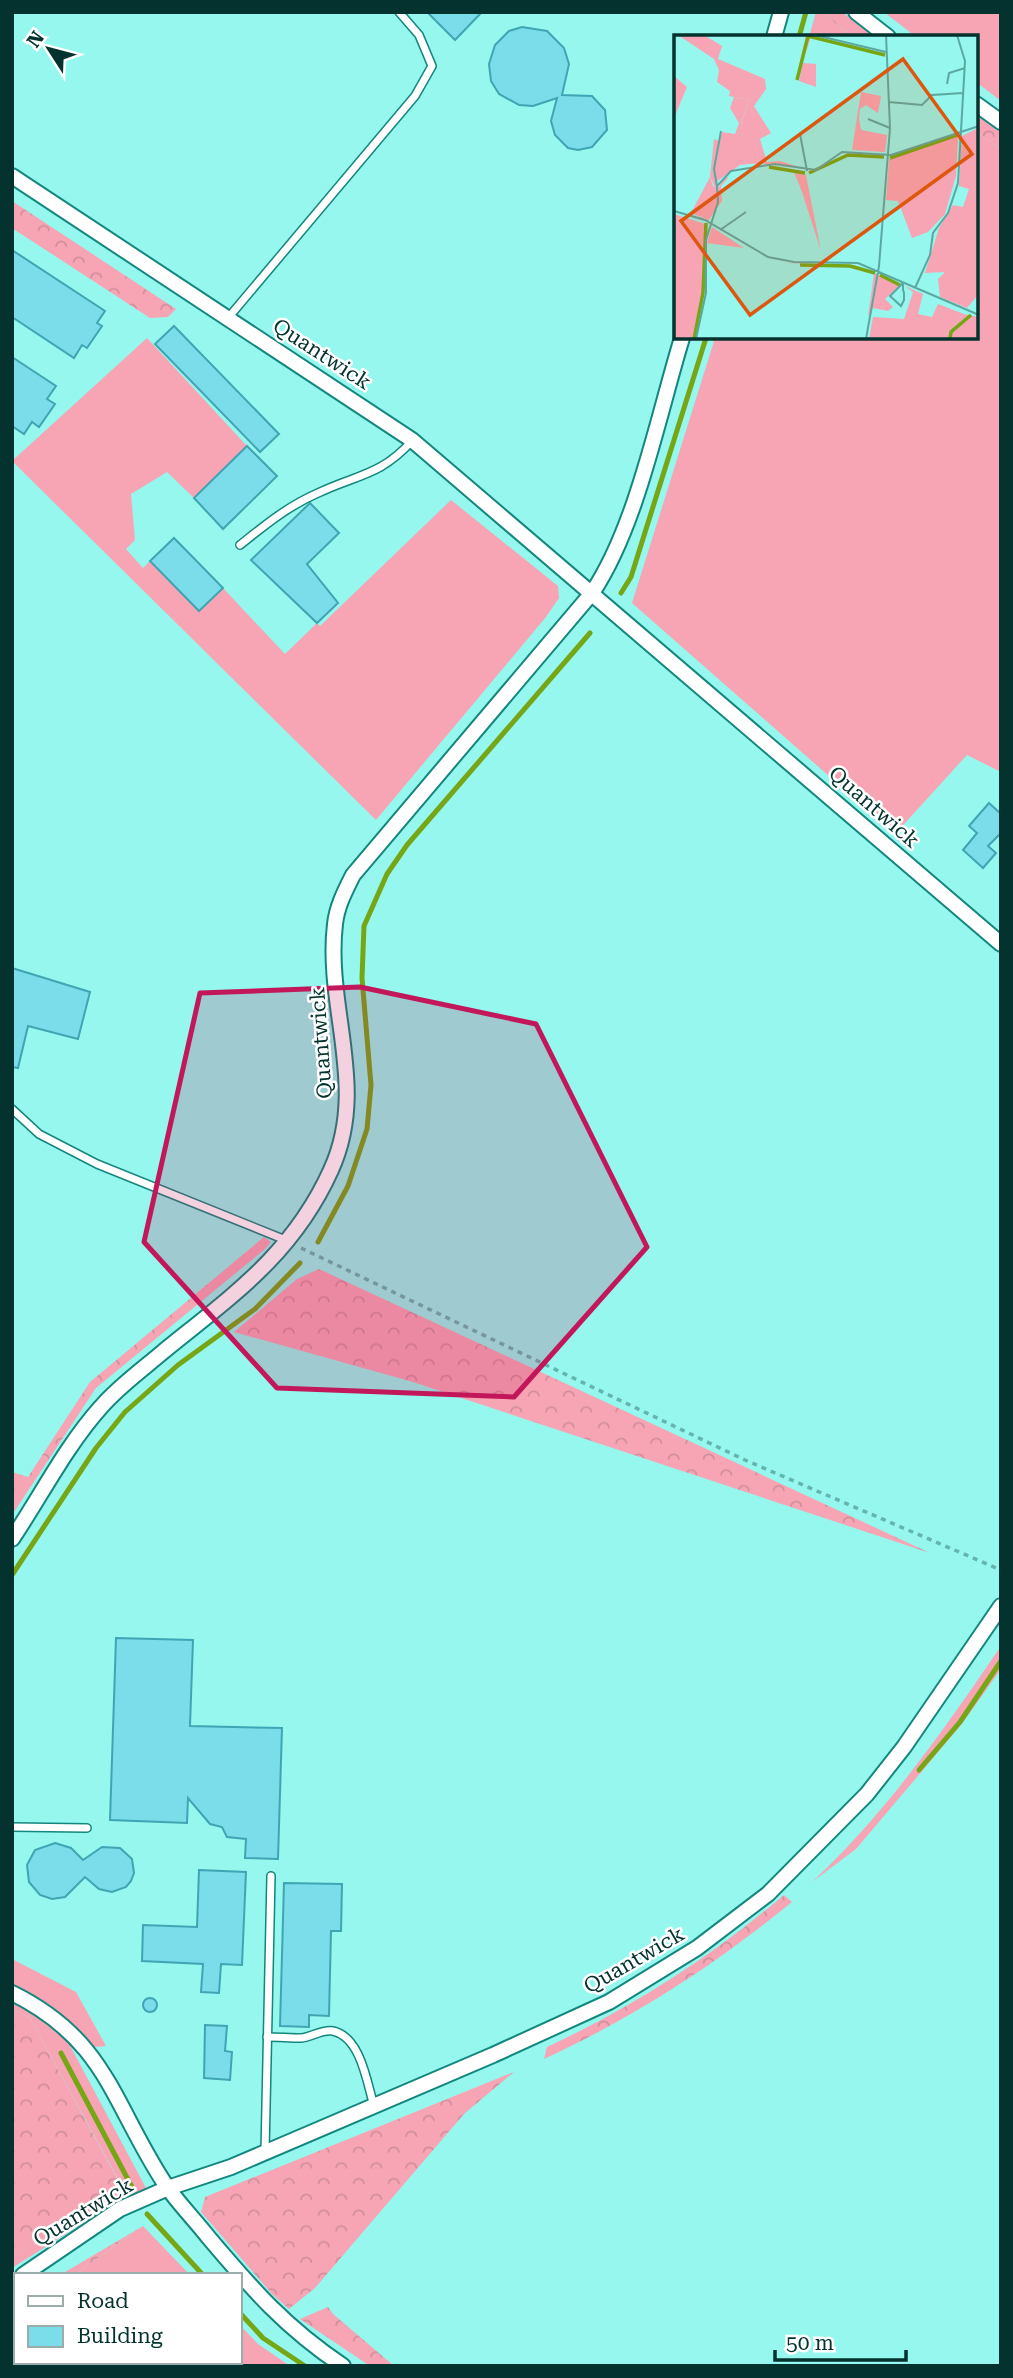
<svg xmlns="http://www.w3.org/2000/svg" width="1013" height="2378" viewBox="0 0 1013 2378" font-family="'Roboto Serif',serif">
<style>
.grass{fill:#f7a5b4}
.forest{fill:url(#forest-crowns)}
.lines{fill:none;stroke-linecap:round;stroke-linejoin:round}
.stream{stroke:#76a616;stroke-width:5}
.building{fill:#7bdcea;stroke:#40a5b3;stroke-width:2}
.service-casing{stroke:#13867e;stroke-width:10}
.minor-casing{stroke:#13867e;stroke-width:18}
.path{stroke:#65b5ae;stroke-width:3.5;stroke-dasharray:5 5;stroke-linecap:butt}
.service{stroke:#fff;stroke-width:7}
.minor{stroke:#fff;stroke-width:14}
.marked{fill:#c2185b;fill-opacity:0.2;stroke:#c2185b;stroke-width:5;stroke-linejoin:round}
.labels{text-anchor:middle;stroke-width:5;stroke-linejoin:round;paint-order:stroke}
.street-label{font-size:21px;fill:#04322e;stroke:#fff}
.inset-river{fill:none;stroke:#76a616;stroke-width:3.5}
.inset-road{fill:none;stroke:#5ba8a1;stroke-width:2}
.view{fill:#dd570e;fill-opacity:0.15;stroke:#dd570e;stroke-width:3.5}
.inset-edge{fill:none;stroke:#04322e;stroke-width:3.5}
</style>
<defs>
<pattern id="forest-crowns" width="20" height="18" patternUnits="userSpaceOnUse" patternTransform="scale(1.75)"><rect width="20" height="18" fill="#f7a5b4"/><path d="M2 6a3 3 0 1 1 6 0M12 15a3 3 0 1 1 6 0" fill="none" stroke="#d28e9b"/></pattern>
</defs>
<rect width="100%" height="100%" fill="#95f7ee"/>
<g class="grass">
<polygon points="816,12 821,12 853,37 809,37"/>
<polygon points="884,12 1001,12 1001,101 976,82 976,37 916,37"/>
<polygon points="976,131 1001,150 1001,772 967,755 895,834 632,603 715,338 976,338"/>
<polygon points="147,338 247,446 194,498 167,472 131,494 135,540 126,549 143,568 150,561 199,611 223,588 285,654 317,623 320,626 451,500 558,586 559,598 546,617 376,820 12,461"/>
<path d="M 1001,1646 L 1001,1669 L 961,1725 L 856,1849 L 812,1882 C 887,1812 943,1731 1001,1646 Z"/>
<polygon points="12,1959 76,1992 106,2046 94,2047 61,2017 17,1991 12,1982"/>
<polygon points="12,1998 59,2025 146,2188 138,2197 88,2220 12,2268 12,2257 124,2190 30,2018 12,2009"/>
<polygon points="143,2226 190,2275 74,2275"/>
<polygon points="16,2314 16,2362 240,2362 240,2325 258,2344 290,2366 12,2366 12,2316"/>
</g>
<g class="forest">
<polygon points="821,12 842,12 874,37 853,37"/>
<polygon points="976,113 1001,132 1001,150 976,131"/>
<polygon points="12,201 176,309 168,317 150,318 12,228"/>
<polygon points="264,1237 271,1242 265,1249 96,1388 12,1515 12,1472 28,1477 90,1382"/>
<polygon points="319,1269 930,1553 413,1382 234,1332 297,1279"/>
<path d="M 784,1895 L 792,1902 C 715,1965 635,2017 544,2059 L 547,2047 C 633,2007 711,1957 784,1895 Z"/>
<polygon points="12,2009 30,2018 124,2191 12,2257"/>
<polygon points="514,2072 464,2114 315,2288 289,2309 272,2294 201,2212 205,2197"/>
<polygon points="143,2226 74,2275 60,2275"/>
<polygon points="328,2307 333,2314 394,2366 370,2366 300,2319"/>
</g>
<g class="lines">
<g class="stream">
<polyline points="799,37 806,12"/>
<polyline points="621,593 631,577 706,338"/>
<polyline points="318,1242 348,1186 367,1129 371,1085 362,978 364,926 387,874 407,845 590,633"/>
<polyline points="12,1575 96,1448 125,1412 178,1365 255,1309 300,1263"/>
<polyline points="919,1770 960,1722 1001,1661"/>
<polyline points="61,2053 133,2189"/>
<polyline points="147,2214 203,2275"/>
<polyline points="240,2313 263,2338 305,2366"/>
</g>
</g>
<g class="building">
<polygon points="427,12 482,12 455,40"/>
<polygon points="522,27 547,31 564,48 569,64 562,95 592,96 605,110 607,130 592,147 578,150 568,148 555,135 551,121 557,98 533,106 519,105 499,94 491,81 489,64 495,45 509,31"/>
<polygon points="12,250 105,311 97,323 102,326 87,348 82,345 74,358 12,317"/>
<polygon points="174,326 279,434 260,452 155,344"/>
<polygon points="12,357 56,386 47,399 55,404 39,427 32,422 24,434 12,426"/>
<polygon points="247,446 277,476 223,529 194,498"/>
<polygon points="310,503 339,533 307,564 338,603 317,623 251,560"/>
<polygon points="174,538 223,588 199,611 150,561"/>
<polygon points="989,803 1001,814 1001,833 988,846 996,853 983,868 963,850 977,833 969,826"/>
<polygon points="12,968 90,992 78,1039 28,1026 18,1068 12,1067"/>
<polygon points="116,1638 193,1640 190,1726 282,1728 278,1859 245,1858 246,1839 227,1837 222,1827 210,1824 188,1798 187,1823 110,1820"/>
<polygon points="55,1843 71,1848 83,1860 102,1847 120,1848 132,1859 134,1873 131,1881 126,1887 112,1892 99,1889 85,1877 65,1897 52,1899 40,1895 29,1882 27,1865 35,1850"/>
<polygon points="199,1870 246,1872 242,1965 221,1964 219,1993 201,1992 203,1964 142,1961 143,1925 197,1927"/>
<polygon points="284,1883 342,1884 341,1931 331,1931 329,2016 309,2015 309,2027 280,2026"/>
<circle cx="150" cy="2005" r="7"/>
<polygon points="205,2025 227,2026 225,2051 232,2052 230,2080 204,2078"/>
</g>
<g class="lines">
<defs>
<g id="service">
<polyline points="228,318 415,96 432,66 419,35 399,12"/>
<path d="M 240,545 C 265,525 288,506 318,493 C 358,474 380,476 412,441"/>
<polyline points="12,1109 39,1134 97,1164 288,1241"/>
<polyline points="12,1827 87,1828"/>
<path d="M 267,2037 C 278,2037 290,2038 301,2038 C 312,2037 322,2029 333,2031 C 361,2037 367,2083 374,2106"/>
<polyline points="265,2152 271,1876"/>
</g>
<g id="minor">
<polyline points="856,12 888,37"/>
<polyline points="774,37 781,12"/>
<polyline points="976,104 1001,122"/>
<polyline points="12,176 412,440 1001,944"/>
<path d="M 12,1539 C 41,1496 66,1446 101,1407 C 119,1386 143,1369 164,1351 C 233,1295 293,1254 331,1170 C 369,1087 325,1008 335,924 C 337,906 345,891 353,875 L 592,593 C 637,526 658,416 682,338"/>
<path d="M 12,1993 C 107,2040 112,2103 165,2184 C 178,2203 195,2220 209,2238 C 253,2290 286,2328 343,2366"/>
<polyline points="23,2275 120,2209 168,2188 231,2167 493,2055 609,2002 697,1948 768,1894 867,1794 904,1747 1001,1606"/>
</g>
</defs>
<use href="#service" class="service-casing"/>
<use href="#minor" class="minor-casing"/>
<polyline class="path" points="301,1248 745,1460 1001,1570"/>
<use href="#service" class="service"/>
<use href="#minor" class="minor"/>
</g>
<path class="marked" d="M 360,987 L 536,1024 L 647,1247 L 514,1397 L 277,1388 L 144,1242 L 200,993 Z"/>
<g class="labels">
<g class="street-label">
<text transform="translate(322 354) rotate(33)" y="7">Quantwick</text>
<text transform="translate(874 807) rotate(41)" y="7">Quantwick</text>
<text transform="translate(321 1043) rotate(-94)" y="7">Quantwick</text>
<text transform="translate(634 1960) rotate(-30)" y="7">Quantwick</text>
<text transform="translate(83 2212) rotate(-31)" y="7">Quantwick</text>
</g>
</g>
<g transform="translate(674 35)">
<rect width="304" height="304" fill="#95f7ee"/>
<path d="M 132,0 L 211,19 L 212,21 L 137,2 L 122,46 ZM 187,57 L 207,61 L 204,78 L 192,70 L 186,74 L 185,84 L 187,95 L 213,100 L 211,117 L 178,115 ZM 60,62 L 75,65 L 67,88 L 69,103 L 79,102 L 85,128 L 66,130 L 42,147 L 44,153 L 52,141 L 54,143 L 47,151 L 48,166 L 34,186 L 17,179 L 32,184 L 40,150 L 36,142 L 40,104 L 45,106 L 48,97 L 61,99 L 65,88 L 56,73 ZM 304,93 L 304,260 L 293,273 L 266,262 L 264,244 L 271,237 L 251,238 L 265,193 L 279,170 L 289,172 L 295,154 L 285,151 L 288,101 ZM 284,101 L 282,141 L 271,179 L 254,197 L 238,203 L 224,166 L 212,165 L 215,124 ZM 0,179 L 31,189 L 28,258 L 19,304 L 0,304 ZM 108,228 L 181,230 L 227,249 L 211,264 L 219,272 L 214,276 L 199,273 L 194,281 L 200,239 L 170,231 ZM 231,251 L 249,259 L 244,279 L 258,282 L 264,269 L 290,279 L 267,304 L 195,304 L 199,282 L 230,284 L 239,257 Z" fill="#f7a5b4"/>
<path d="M 4,0 L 30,0 L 48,11 L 44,24 L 91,44 L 92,54 L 80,71 L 97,98 L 86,104 L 93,127 L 106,126 L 131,134 L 85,128 L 79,103 L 69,103 L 67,89 L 75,65 L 55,61 L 56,56 L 43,47 L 45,35 L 40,24 ZM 129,28 L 142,29 L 142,52 L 125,46 ZM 0,41 L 13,52 L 0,83 ZM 120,137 L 132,140 L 147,216 L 128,157 ZM 36,142 L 43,164 L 33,184 L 17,178 ZM 38,192 L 70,213 L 33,208 ZM 290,279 L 304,282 L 304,304 L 267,304 Z" fill="#f7a5b4"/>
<path class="inset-river" d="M 123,45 L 134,1 L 211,20M 216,123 L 283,100M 95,132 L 131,138M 135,138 L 174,120 L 210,122M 126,230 L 176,231 L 201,238M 206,240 L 226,250M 20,304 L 29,258 L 32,188M 276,304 L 277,297 L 297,280"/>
<path class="inset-road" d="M 141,0 L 212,17M 273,49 L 275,38 L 291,33M 215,67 L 248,70 L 258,60 L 289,58M 194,84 L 216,93M 126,99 L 133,136M 43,151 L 40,134 L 47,96M 0,176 L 31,185 L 94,222 L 120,227 L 184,228 L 305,280M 46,195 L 72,177M 228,247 L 229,250 L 229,255 L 230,258 L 230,265 L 227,271 L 216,261 L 228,249M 241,253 L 256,220 L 259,198 L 274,178 L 284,148 L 291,26 L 283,0M 22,304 L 32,258 L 32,205 L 44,167 L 43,151 L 57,136 L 101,129 L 142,135 L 168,117 L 217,120 L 305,91M 192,304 L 205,231 L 216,93 L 212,0"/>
<path class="view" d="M 229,24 L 298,119 L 76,280 L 7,186 Z"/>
<rect width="304" height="304" class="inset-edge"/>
</g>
<rect width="1013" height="2378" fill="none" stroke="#04322e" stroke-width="28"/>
<rect x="14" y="2273" width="228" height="91" fill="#ffffff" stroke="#9badab" stroke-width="2"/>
<rect x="28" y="2296" width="35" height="10" fill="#ffffff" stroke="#9badab" stroke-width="2"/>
<text x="77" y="2308" font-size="21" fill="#04322e">Road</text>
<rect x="28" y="2326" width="35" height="21" fill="#7bdcea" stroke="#9badab" stroke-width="2"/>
<text x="77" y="2343" font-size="21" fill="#04322e">Building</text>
<g transform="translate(49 49) rotate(306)" stroke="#ffffff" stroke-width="5" paint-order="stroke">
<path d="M0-5L12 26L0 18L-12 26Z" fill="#04322e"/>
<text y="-10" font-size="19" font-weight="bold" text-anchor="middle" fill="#04322e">N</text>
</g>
<path d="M775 2350v10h131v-10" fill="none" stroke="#04322e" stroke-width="3.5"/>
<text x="786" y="2350" font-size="21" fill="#04322e" stroke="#ffffff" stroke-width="5" paint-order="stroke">50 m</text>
</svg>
